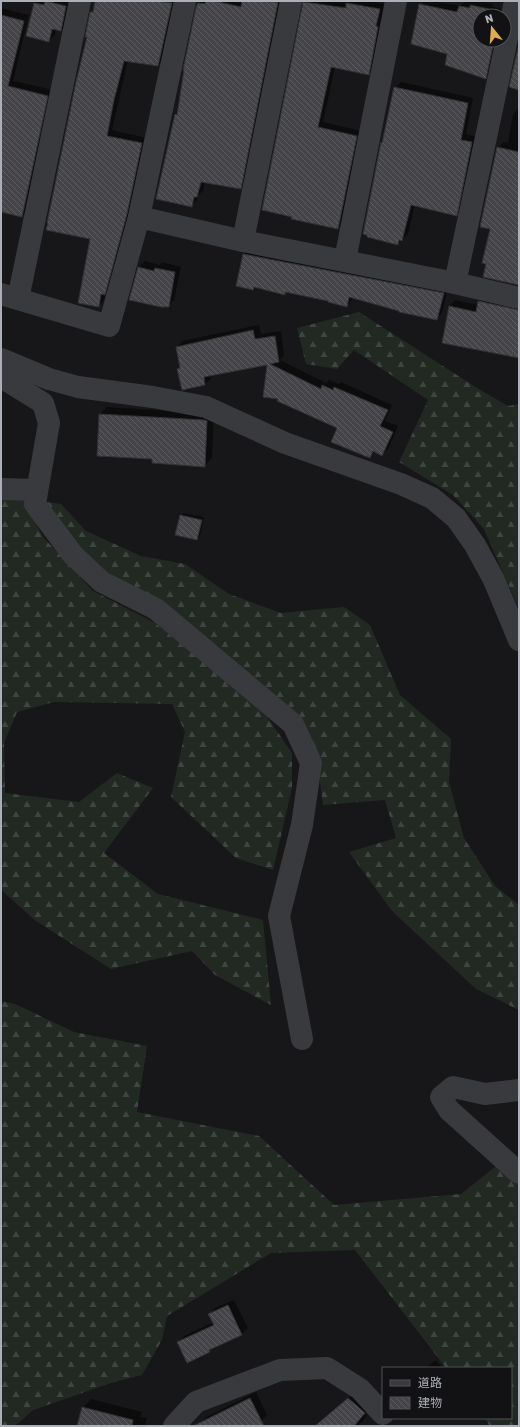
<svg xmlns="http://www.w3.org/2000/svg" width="520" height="1427" viewBox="0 0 520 1427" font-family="Rubik,'Noto Sans JP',sans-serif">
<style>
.forest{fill:url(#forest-firs)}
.shadow{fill:#0007}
.building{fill:url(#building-back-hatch);stroke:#323235}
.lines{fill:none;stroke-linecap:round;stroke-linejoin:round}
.street{stroke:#393a3e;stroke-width:22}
</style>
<defs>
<pattern id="forest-firs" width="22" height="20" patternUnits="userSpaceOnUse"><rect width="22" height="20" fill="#222923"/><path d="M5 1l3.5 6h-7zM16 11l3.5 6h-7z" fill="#3f4641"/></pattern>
<pattern id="building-back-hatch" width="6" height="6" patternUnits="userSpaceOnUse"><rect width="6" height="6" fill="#454549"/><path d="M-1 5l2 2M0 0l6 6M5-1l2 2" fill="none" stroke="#5d5d61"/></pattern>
</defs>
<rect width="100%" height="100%" fill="#171719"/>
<g class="forest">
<polygon points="359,312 477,388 508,406 519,404 519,609 484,529 453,495 399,462 428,400 354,350 337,369 306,364 297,328"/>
<polygon points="1,498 23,499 43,537 93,591 155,623 264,712 292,753 292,788 273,870 236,858 171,797 185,732 172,704 54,702 17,712 4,743 5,793 79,802 117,773 153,788 104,853 158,894 263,920 271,1005 215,975 192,951 111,969 36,921 1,890"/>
<polygon points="40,501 61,504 86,531 141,556 185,564 229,594 281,613 344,607 370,625 400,695 451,739 449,782 464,838 495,886 519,905 519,1010 476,989 392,911 349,852 396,838 385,800 323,805 317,759 73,541"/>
<polygon points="1,1001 15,1004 74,1032 147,1046 137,1112 259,1136 334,1205 461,1194 500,1163 519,1175 519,1426 490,1426 484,1418 511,1418 511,1368 446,1368 355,1250 271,1253 167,1316 162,1340 142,1375 111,1383 33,1410 15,1426 1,1426"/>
</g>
<g class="shadow">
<polygon points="35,1 71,1 67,24 61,30 56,29 55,35 49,41 27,35"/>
<polygon points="97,1 176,1 164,59 158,65 128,60 112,130 147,138 132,207 110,288 106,292 104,300 99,306 91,239 88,37 91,12 94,10"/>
<polygon points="201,1 282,1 246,182 240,188 205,181 203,191 198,195 197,200 192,205 176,115 178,112 199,3"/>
<polygon points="306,1 348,2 350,1 369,1 385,4 374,69 368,74 335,67 323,122 361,131 344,222 338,228 292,219 304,2"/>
<polygon points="424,1 432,1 460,6 465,1 481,1 493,4 493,7 504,10 503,16 480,16 480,40 498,40 491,72 485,78 449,53 420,5"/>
<polygon points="1,8 29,15 13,81 53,90 28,210 22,216 1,211"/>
<polygon points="401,82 473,98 466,134 477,137 462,209 456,214 415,205 408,234 398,244 364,233 382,143 383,141 395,88"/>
<polygon points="519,108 519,284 491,229 498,148 503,142 508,143 513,114"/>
<polygon points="250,249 448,288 442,313 437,318 353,297 352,300 347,306 286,292 284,294 255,287 253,289 244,254"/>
<polygon points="145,261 159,265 162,262 181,267 174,300 168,306 139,267"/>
<polygon points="485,296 519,304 519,357 443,342 450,306 455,300 478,305 479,302"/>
<polygon points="259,325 261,334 281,331 284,356 280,360 326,383 329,380 339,384 341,382 392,405 385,421 398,426 388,449 382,455 375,451 369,457 339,427 279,398 268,364 210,375 211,379 205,384 182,389 178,369 181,367 177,347 182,341"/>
<polygon points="107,407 214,414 212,458 204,466 153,458 100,414"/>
<polygon points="183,513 204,517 200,536 197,539 181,516"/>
<polygon points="234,1300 248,1328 242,1334 214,1347 209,1351 178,1342 184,1336 214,1322 210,1314 215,1308"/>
<polygon points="436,1360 442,1368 426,1368"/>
<polygon points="256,1392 267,1415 261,1421 251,1426 198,1426 206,1417"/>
<polygon points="355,1393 370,1407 365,1413 367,1416 358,1426 315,1426"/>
<polygon points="91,1399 142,1412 140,1417 147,1418 145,1426 78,1426 83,1407"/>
</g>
<g class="building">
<polygon points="45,1 66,6 61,31 52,29 49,42 26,36 34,3 44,5"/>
<polygon points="95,1 156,1 172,3 158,66 124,61 114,100 107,136 142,143 127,214 105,295 101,294 99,307 78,303 90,239 46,230 48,223 47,223 76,82 87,37 85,37 90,12 93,12"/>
<polygon points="206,1 214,1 241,7 242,1 278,2 241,189 201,182 197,197 194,197 192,207 156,199 175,114 177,115 184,70 183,70 196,7 198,3 205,4"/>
<polygon points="303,2 346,8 346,3 380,9 376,26 378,27 369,75 331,67 318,127 357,136 338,229 291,219 292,217 262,210"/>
<polygon points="419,4 457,12 459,6 470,8 470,5 489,9 488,12 492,14 492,16 480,16 480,40 494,41 486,79 445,65 447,54 411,44"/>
<polygon points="1,15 24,21 8,86 48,96 22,217 1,212"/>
<polygon points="518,48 519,48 519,90 509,87"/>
<polygon points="394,87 468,103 461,140 472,142 457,216 411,205 402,241 399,240 398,245 367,237 367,235 363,234 381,142 382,143"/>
<polygon points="497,147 519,152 519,285 483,277 486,264 482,263 490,229 480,227"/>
<polygon points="243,254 444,293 437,320 399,312 399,311 349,297 347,307 328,302 328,301 285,292 285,295 254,287 253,290 236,286"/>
<polygon points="138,267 154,271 155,268 175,272 169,307 161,307 129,300"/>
<polygon points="478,301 519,310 519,358 442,343 449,306 476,312"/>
<polygon points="253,330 255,339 275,336 279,362 270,364 321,389 322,385 333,390 334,387 388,410 380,426 393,432 382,456 373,451 370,458 331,442 337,428 277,401 278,399 263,397 267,365 204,377 205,385 182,390 177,369 180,368 176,347"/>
<polygon points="99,414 204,420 207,421 205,467 152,463 152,459 97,456"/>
<polygon points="180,515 202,520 197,540 175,535"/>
<polygon points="228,1305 242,1335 209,1350 210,1352 187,1363 177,1342 214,1325 208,1314"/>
<polygon points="250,1398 264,1426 193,1426"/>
<polygon points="348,1398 365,1413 354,1426 315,1426"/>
<polygon points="82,1407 133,1420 132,1426 77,1426"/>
</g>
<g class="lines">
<g class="street">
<polyline points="139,217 243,241 455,283 519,298"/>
<polyline points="243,241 291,1"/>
<polyline points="345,260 396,1"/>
<polyline points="455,283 515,1"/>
<polyline points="1,294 109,326 139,217 185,1"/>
<polyline points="18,299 80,1"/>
<polyline points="1,359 49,379 78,387 153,397 206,407 285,443 401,484 432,498 456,518 475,545 494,580 519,640"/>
<polyline points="1,377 43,403 49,423 35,504 73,555 102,582 156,609 293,724 311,763 302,825 279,916 302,1039"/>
<polyline points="1,489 37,490"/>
<polyline points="519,1090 485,1094 453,1087 441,1097 449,1110 519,1173"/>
<polyline points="174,1426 196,1402 280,1370 327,1368 360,1389 383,1414"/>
</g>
</g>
<rect width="520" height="1427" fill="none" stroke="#abafb7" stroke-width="4"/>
<rect x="382" y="1367" width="130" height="52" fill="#121214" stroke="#4f5155"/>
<rect x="390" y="1380" width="20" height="6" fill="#393a3e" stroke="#4f5155"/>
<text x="418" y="1387" font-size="12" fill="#abafb7">道路</text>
<rect x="390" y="1397" width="20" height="12" fill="url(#building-back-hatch)" stroke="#4f5155"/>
<text x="418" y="1407" font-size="12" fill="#abafb7">建物</text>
<g transform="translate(492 28) rotate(343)"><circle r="19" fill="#121214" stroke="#4f5155"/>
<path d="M0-3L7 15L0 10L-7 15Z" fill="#ddad4b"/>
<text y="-6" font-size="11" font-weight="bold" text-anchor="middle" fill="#abafb7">N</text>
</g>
</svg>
